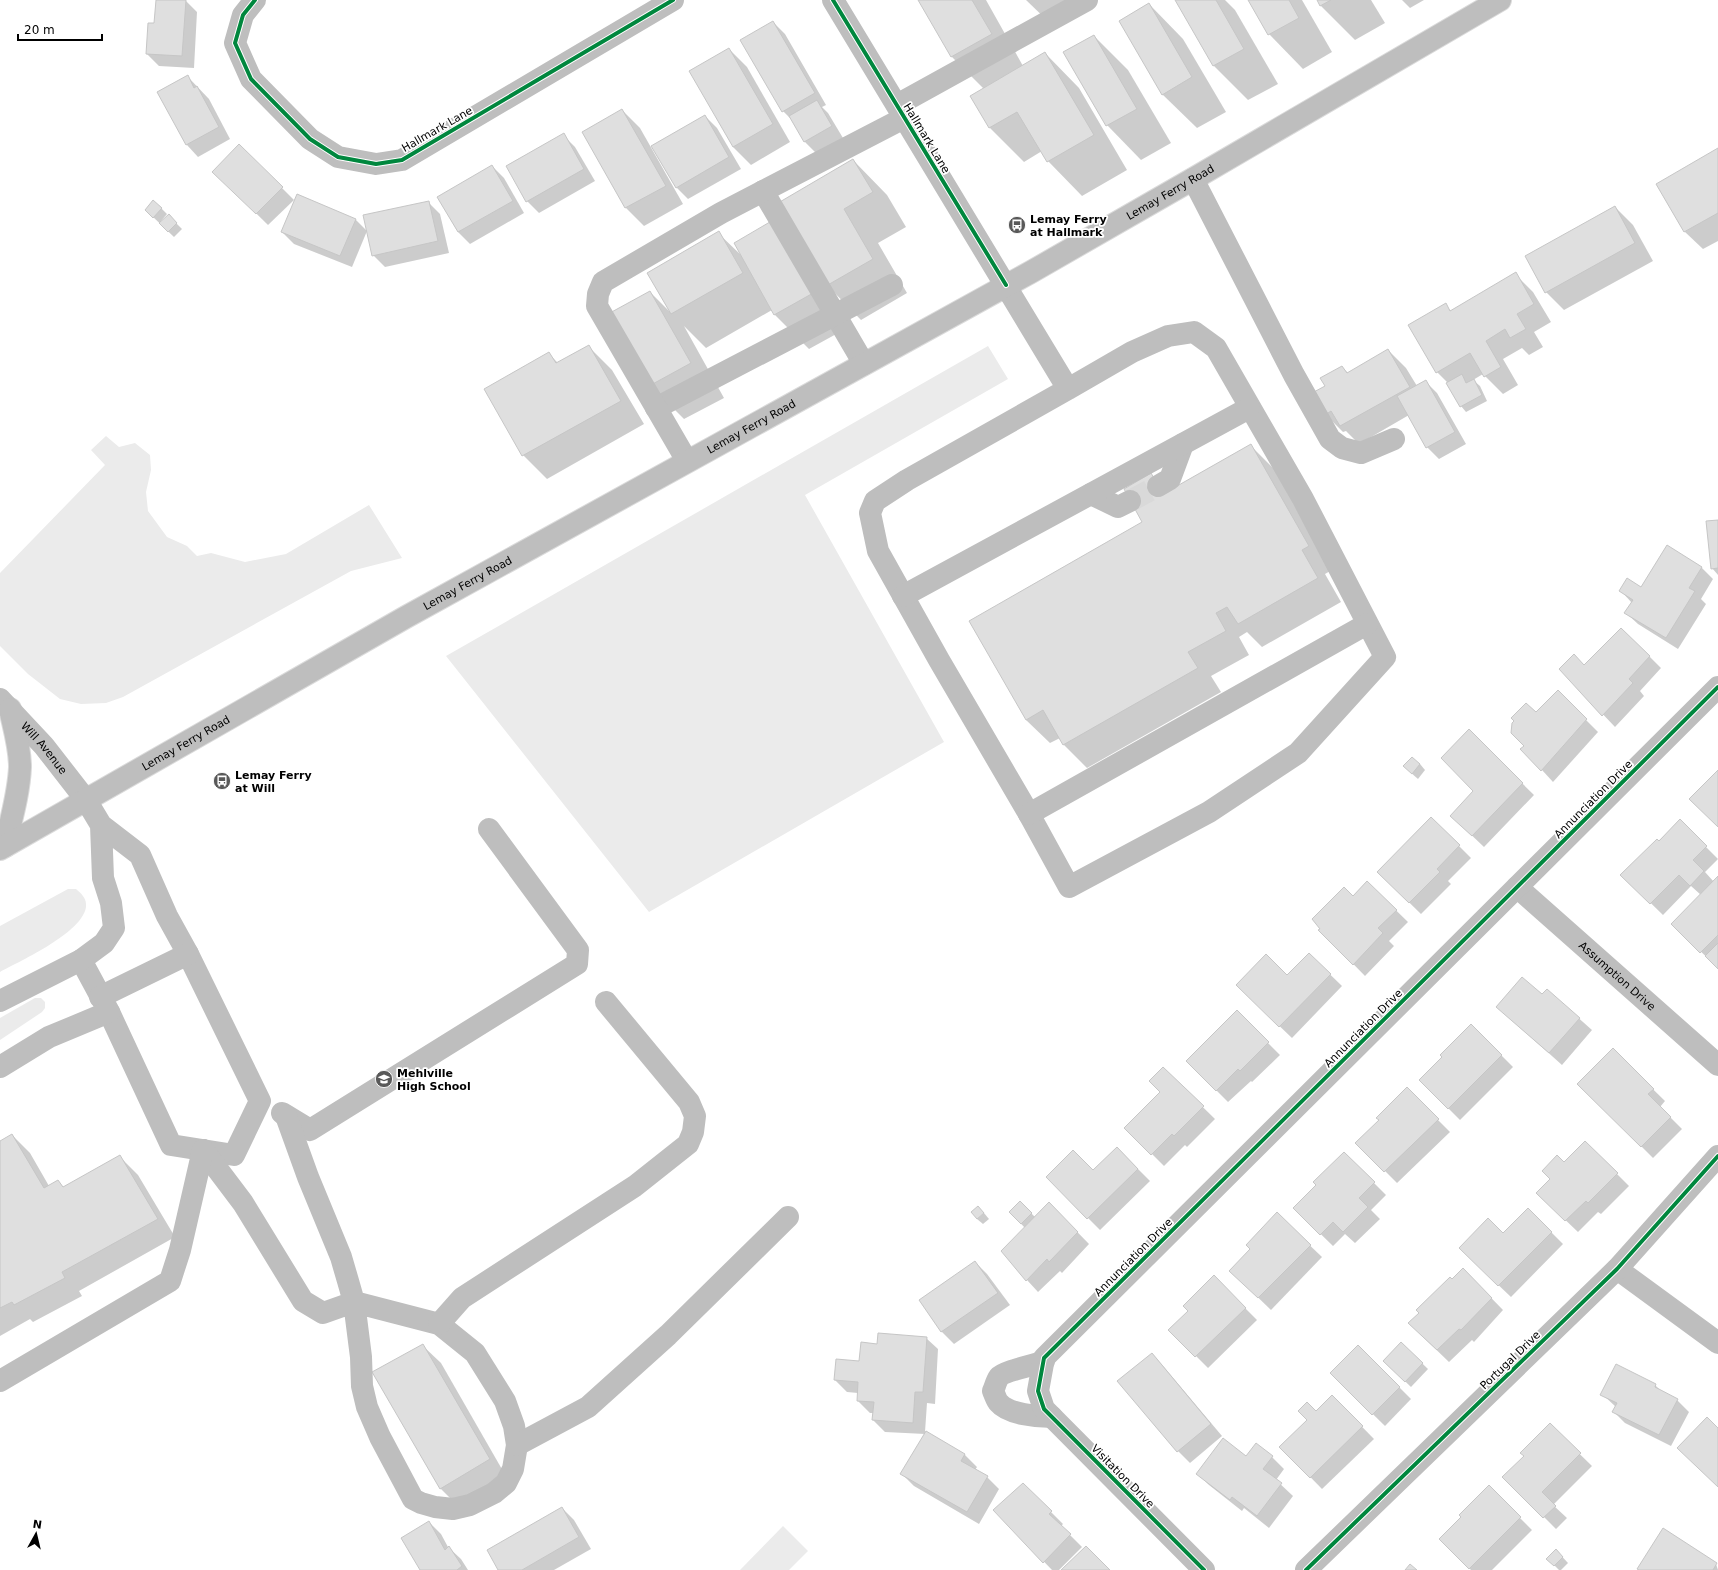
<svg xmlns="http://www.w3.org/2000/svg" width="1718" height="1570" viewBox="0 0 1718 1570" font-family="'DejaVu Sans',sans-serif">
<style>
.green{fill:#ebebeb}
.shadow{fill:#0003}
.building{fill:#dfdfdf;stroke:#c6c6c6}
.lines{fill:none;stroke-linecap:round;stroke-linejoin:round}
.minor-tunnel{stroke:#d9d9d9;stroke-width:22;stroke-dasharray:22 11;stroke-linecap:butt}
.major-casing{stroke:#dbdbdb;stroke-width:24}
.minor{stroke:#bebebe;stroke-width:22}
.major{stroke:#bebebe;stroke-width:22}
.cycleway-casing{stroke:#fff;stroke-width:6}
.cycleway{stroke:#00873e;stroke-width:4}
.labels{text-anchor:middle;stroke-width:3.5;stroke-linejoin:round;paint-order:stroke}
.street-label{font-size:11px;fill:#000;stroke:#fff}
.poi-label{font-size:11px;font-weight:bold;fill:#000;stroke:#fff;text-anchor:start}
</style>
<rect width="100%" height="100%" fill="#fff"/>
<g class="green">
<polygon points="988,346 1008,379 805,495 944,742 649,912 446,656"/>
<polygon points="106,436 119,447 135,443 150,455 151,470 146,492 148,511 167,537 187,546 197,556 211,553 245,562 286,554 369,505 402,558 351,571 123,697 106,703 81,704 60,699 28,674 0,646 0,573 105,465 91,450"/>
<path d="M 68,889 L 76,889 C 82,894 87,899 86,907 C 82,933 22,960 0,972 L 0,926 Z"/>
<polygon points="35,998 41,998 45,1002 45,1008 42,1012 0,1040 0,1018"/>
<polygon points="783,1526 808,1551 789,1570 740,1570"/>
</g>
<g class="shadow">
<polygon points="157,0 185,0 197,12 194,68 159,66 147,54 155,24"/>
<polygon points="919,0 986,0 1023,66 1045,53 1079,88 1127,170 1082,196 1048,161 1042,151 1024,162 990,128 971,96 984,89 952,57"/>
<polygon points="1026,0 1084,0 1054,27"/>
<polygon points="1176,0 1225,0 1235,10 1278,84 1248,100 1214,66"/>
<polygon points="1249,0 1302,0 1332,52 1303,69 1269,34"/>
<polygon points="1318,0 1371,0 1385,23 1355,40 1321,6"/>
<polygon points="1402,0 1424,0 1410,8"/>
<polygon points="1149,4 1183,39 1226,112 1197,128 1162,94"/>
<polygon points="773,22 785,34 826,105 822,107 828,113 843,138 817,154 805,142 792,120 783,111"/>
<polygon points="1094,36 1128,70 1171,143 1141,160 1107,125"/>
<polygon points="729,49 747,67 790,142 751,165 733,147"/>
<polygon points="188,77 209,99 230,139 198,157 187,145"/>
<polygon points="622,110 640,128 683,204 644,226 626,208 583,132"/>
<polygon points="705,116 717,128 741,169 688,199 676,187"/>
<polygon points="563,135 575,147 595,181 539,213 527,201"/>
<polygon points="240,146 294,200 268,225 214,172"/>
<polygon points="1718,149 1718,241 1703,249 1685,232 1658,184"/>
<polygon points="853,160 887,195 906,227 878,243 907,293 861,320 827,285 849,327 809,349 775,315 772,310 706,348 684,326 724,398 684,419 650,385 650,292 671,313 718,233 741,255 774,220"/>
<polygon points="492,166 504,178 524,213 470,244 458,232 438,197"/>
<polygon points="428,202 440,214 449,253 385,267 373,255"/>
<polygon points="1615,207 1633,225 1653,261 1564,310 1546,292"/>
<polygon points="161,208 167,214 161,221 174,221 182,229 174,237 152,216"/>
<polygon points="355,219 367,231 352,267 294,244 282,232"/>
<polygon points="1515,274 1533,292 1551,322 1534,332 1543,347 1529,355 1522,348 1503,359 1518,385 1503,394 1483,374 1473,380 1480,386 1487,401 1466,412 1461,406 1448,383 1437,372 1445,305 1451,311"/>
<polygon points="588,346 612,370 644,424 547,479 523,455 549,354 558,363"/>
<polygon points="1388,350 1406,368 1417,386 1425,381 1437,393 1466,444 1439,459 1427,447 1409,415 1359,444 1346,431 1343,432 1325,414 1326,386 1342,367 1349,374"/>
<polygon points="1251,446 1274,469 1332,570 1325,574 1341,602 1262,647 1247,632 1239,637 1249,655 1211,676 1221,692 1087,768 1064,745 1060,738 1050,743 1026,720 1169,492"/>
<polygon points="1718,521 1718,575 1712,568"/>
<polygon points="1701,567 1713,579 1701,599 1706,604 1678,649 1638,624 1626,613 1632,603 1621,591 1641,588"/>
<polygon points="1649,656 1661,668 1640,691 1644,696 1615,727 1560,669"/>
<polygon points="1558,692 1598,732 1553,782 1542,770 1536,713"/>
<polygon points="1469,731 1534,795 1484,847 1464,828 1474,791"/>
<polygon points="1420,764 1425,770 1418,779 1410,772"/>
<polygon points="1431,818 1471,858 1448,881 1451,884 1421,914 1378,872"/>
<polygon points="1680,821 1718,859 1705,872 1714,882 1718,878 1718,968 1672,924 1701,895 1691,886 1663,915 1622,875"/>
<polygon points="1367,882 1408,922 1389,941 1394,946 1365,976 1320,930"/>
<polygon points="1309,954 1342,986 1292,1038 1249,997 1287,976"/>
<polygon points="1547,990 1592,1030 1562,1065 1497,1007 1542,996"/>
<polygon points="1237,1012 1280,1055 1252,1082 1251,1081 1228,1102 1187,1061"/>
<polygon points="1471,1025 1513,1067 1460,1120 1420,1080 1444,1057"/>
<polygon points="1613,1050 1665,1101 1660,1107 1682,1129 1653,1158 1579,1084"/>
<polygon points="1163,1068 1215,1119 1187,1147 1185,1145 1164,1166 1126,1128 1162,1092"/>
<polygon points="1407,1089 1450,1132 1397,1183 1357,1143 1380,1120"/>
<polygon points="12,1135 30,1153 49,1186 58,1181 64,1188 120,1157 138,1175 175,1237 79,1291 82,1296 33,1322 30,1319 0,1336 0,1142"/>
<polygon points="1585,1142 1629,1186 1601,1214 1598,1212 1578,1232 1537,1193"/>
<polygon points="1117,1148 1150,1181 1100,1230 1047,1177 1093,1171"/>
<polygon points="1344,1153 1386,1195 1371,1210 1380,1219 1355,1243 1345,1234 1333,1246 1294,1208 1317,1185"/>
<polygon points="1020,1202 1035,1217 1049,1203 1089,1244 1062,1273 1060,1271 1038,1292 1027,1280 1025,1228 1010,1212"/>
<polygon points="1528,1209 1563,1244 1511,1297 1472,1260 1503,1235"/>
<polygon points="984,1213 989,1219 983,1224 977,1219"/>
<polygon points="1277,1214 1322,1257 1271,1310 1243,1283 1252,1249"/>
<polygon points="975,1262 987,1274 1010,1305 954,1344 942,1332 920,1300"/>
<polygon points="1463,1269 1503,1310 1474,1342 1472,1340 1449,1362 1421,1335 1452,1280"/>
<polygon points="1214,1277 1257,1320 1208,1368 1170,1330 1189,1311"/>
<polygon points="926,1338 938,1349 935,1404 927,1403 925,1432 965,1455 977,1467 975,1470 987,1477 999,1489 979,1524 914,1486 902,1474 925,1434 885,1432 873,1420 874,1413 870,1413 858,1401 858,1393 847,1392 835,1380 860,1362 878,1345"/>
<polygon points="1401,1343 1428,1369 1411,1387 1384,1361"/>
<polygon points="423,1346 441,1363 507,1478 458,1506 440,1488"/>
<polygon points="1358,1346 1411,1399 1385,1426 1331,1373"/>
<polygon points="1152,1354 1163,1366 1222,1436 1190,1463 1178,1451"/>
<polygon points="1655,1385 1662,1392 1677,1400 1689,1412 1671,1446 1625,1423 1614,1412 1616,1407 1602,1394"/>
<polygon points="1332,1396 1374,1439 1322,1489 1281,1447"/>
<polygon points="1550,1425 1592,1466 1553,1505 1567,1518 1556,1529 1504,1477 1525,1456"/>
<polygon points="1246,1457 1272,1457 1284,1469 1276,1480 1293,1496 1269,1528 1244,1508 1242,1511 1209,1485 1197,1473"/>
<polygon points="1023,1484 1063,1524 1061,1526 1082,1547 1059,1570 1052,1570 994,1510"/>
<polygon points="1489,1487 1532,1530 1492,1570 1471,1570 1440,1539 1462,1517"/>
<polygon points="562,1508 574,1520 591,1549 554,1570 499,1570"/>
<polygon points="429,1522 441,1534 448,1547 461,1559 468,1570 421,1570"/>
<polygon points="1556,1550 1568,1563 1561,1570 1559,1570 1548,1559"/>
<polygon points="1716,1564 1718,1570 1640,1570"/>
</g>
<g class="building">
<polygon points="156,0 186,0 182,56 146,54 148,23 154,23"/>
<polygon points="918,0 972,0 992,34 951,57"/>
<polygon points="1175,0 1216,0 1244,49 1213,66"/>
<polygon points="1248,0 1289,0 1299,18 1268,35"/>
<polygon points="1317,0 1331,0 1320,6"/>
<polygon points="1149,3 1192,77 1162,95 1119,21"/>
<polygon points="773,21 815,93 782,112 740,40"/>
<polygon points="1094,35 1137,109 1106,126 1063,52"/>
<polygon points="729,48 773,124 733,147 689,71"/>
<polygon points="1045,52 1094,135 1047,162 1017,112 989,128 970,96"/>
<polygon points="188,75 194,88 197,86 219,127 186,145 157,92"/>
<polygon points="817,100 832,126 804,142 789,116"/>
<polygon points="622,109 666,186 625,208 582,132"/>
<polygon points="705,115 729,157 676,188 651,146"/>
<polygon points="564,133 584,169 526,202 506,166"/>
<polygon points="239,144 283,187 256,214 212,172"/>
<polygon points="1718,148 1718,213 1684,232 1656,184"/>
<polygon points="853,159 873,192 844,209 873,259 826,286 778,203"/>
<polygon points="492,165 513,201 458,232 437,197"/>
<polygon points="297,194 356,219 340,256 281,232"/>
<polygon points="153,200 162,208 153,218 145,210"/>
<polygon points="429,201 438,241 372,256 363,215"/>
<polygon points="1615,206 1635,243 1545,293 1525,256"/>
<polygon points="169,214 177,223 168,232 159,223"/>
<polygon points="775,219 815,292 774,315 734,243"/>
<polygon points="719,231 743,273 671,314 647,273"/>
<polygon points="1516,272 1534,304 1517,314 1526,329 1510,338 1505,329 1486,341 1501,367 1484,377 1470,353 1436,373 1408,325 1446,303 1450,311"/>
<polygon points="650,291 691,363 649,386 608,314"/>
<polygon points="589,345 621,401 522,456 484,389 549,352 556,363"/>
<polygon points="1388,349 1410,387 1340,426 1331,411 1325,415 1312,393 1325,386 1320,378 1342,366 1347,373"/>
<polygon points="1462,374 1466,383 1474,379 1482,395 1460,407 1446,383"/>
<polygon points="1426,380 1455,432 1426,448 1397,396"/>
<polygon points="1251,444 1309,546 1302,550 1318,578 1238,624 1227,607 1216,613 1226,631 1188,652 1198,668 1063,745 1043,710 1026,720 969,621 1142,522 1124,489 1151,473 1163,494"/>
<polygon points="1718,520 1718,568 1711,569 1706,521"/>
<polygon points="1667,545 1702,567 1689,588 1695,591 1666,638 1624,613 1633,600 1619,591 1627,578 1641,587"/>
<polygon points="1621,628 1650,656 1629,679 1633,683 1602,716 1559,669 1574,654 1584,665"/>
<polygon points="1558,690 1587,719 1541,771 1520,749 1524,746 1511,733 1512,723 1514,721 1511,718 1526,703 1536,712"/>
<polygon points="1469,729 1523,783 1472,836 1450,816 1473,791 1441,758"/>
<polygon points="1412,757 1420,764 1412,774 1403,766"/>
<polygon points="1718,770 1718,827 1689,799"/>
<polygon points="1431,817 1460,845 1437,869 1440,872 1409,903 1377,872"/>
<polygon points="1680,819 1707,846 1693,860 1704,871 1690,886 1679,875 1650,904 1620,875 1657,839 1659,841"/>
<polygon points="1718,876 1718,935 1700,953 1671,924"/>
<polygon points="1367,881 1397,910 1378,928 1383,933 1353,965 1318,930 1320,929 1312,919 1344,887 1353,896"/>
<polygon points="1718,943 1718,969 1705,956"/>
<polygon points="1309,953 1331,974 1279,1027 1236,985 1266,954 1287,975"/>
<polygon points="1522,977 1542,994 1547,989 1580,1018 1549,1053 1496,1007"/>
<polygon points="1237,1010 1269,1042 1240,1071 1238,1069 1216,1091 1186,1061"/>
<polygon points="1471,1024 1502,1055 1448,1109 1419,1080 1442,1057 1440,1055"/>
<polygon points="1613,1048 1654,1089 1648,1094 1671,1117 1641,1147 1577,1084"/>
<polygon points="1163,1067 1204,1106 1174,1136 1172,1134 1151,1155 1124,1128 1160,1092 1149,1081"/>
<polygon points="1407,1087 1439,1119 1384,1172 1355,1143 1379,1120 1376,1118"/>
<polygon points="12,1134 44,1188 58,1180 63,1187 120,1155 158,1219 62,1272 65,1278 14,1305 12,1302 0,1308 0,1141"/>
<polygon points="1585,1141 1618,1173 1588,1203 1586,1201 1565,1221 1536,1193 1550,1179 1542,1171 1557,1155 1564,1162"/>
<polygon points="1117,1147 1138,1169 1087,1219 1046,1177 1073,1150 1093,1170"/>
<polygon points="1344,1152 1375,1182 1359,1198 1368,1207 1343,1232 1333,1222 1320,1235 1293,1208 1316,1185 1313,1182"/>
<polygon points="1020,1201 1032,1213 1021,1224 1009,1212"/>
<polygon points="1049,1202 1078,1232 1049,1262 1047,1259 1026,1281 1001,1251"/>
<polygon points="978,1206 984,1213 977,1219 971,1212"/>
<polygon points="1528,1208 1552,1232 1498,1286 1459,1248 1488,1218 1503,1233"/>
<polygon points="1277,1212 1311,1245 1258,1298 1229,1271 1250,1249 1246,1245"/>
<polygon points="975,1261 998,1293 941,1332 919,1300"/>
<polygon points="1463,1268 1492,1298 1461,1330 1459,1329 1437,1350 1408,1323 1419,1313 1416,1310 1450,1277 1452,1279"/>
<polygon points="1214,1275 1246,1308 1195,1357 1168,1330 1188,1311 1183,1306"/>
<polygon points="878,1333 927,1337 923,1392 915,1392 913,1423 872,1420 874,1402 857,1401 858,1382 834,1380 836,1359 859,1361 861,1342 877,1344"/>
<polygon points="1401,1342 1423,1363 1405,1382 1383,1361"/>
<polygon points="423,1344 490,1459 440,1489 372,1372"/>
<polygon points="1358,1345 1400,1387 1372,1415 1330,1373"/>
<polygon points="1152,1353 1211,1424 1177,1452 1117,1381"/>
<polygon points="1616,1364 1656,1384 1655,1387 1678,1399 1659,1435 1612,1412 1617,1403 1600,1395"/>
<polygon points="1332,1395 1363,1426 1310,1478 1279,1447 1307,1420 1298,1411 1307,1402 1316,1411"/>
<polygon points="1707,1417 1718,1428 1718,1487 1677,1448"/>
<polygon points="1550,1423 1581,1453 1542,1492 1556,1506 1543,1518 1502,1477 1524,1456 1520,1453"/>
<polygon points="926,1431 965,1454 961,1461 988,1476 967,1512 900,1474"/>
<polygon points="1223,1438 1246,1456 1256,1443 1273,1456 1263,1469 1282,1483 1257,1516 1232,1497 1230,1500 1196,1474"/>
<polygon points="1023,1483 1052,1511 1049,1514 1071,1534 1043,1563 993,1510"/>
<polygon points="1489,1485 1521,1517 1469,1569 1439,1539 1461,1517 1459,1515"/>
<polygon points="562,1507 579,1537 522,1570 498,1570 487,1550"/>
<polygon points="429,1521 445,1550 449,1546 462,1566 457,1570 420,1570 401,1538"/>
<polygon points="1663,1528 1717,1563 1713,1570 1639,1570 1637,1569"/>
<polygon points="1086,1546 1110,1570 1061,1570"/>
<polygon points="1556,1549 1563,1557 1554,1566 1546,1559"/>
<polygon points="1410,1564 1417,1570 1405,1570"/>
</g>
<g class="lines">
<polyline class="minor-tunnel" points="1130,501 1158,486"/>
<defs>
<g id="major">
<path d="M 5,846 C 11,820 19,793 20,767 C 20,747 14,728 10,709"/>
<path id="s3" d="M 0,849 L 406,617 L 1031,272 L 1193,179 L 1500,0"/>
</g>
</defs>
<use href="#major" class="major-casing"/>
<g class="minor">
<polyline points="255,0 243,15 235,43 251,79 310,139 338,157 376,164 402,160 673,0"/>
<polyline points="833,0 1068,389 907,480 875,501 870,513 878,551 939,660 1029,814 1069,887 1209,812 1298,753 1385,657 1303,499 1216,348 1194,332 1168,336 1132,352 1068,389"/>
<polyline points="897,105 1087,0"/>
<polyline points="1193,179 1294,375 1330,439 1342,448 1361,453 1394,439"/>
<polyline points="763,191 864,364"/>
<polyline points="656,408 892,285"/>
<polyline points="687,461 597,306 598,294 603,282 721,213 904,118"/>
<polyline points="1158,486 1170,479 1183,444"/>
<polyline points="1091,494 1118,507 1130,501"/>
<polyline points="903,596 1249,408"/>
<path id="s1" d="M 0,699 L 44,746 L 86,800 L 101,825 L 140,855 L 167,916 L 188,954 L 260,1101 L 234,1155 L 171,1145 L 109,1012 L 81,960 L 104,943 L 114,928 L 111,903 L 103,878 L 101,825"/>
<polyline points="1029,814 1367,624"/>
<path id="s2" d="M 1517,887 L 1718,1065"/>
<polyline points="100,997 188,954"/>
<polyline points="0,1001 81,960"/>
<polyline points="0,1067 49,1037 109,1012"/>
<polyline points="282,1113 310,1130 577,964 578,950 489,829"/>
<polyline points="203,1150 243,1203 303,1301 323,1313 354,1302 439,1324 475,1353 505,1401 514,1426 517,1445 513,1469 506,1483 494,1493 470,1505 453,1509 435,1507 421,1503 413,1499 380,1437 367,1407 362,1386 361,1357 354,1302 348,1281 341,1257 308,1177 286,1116"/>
<polyline points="1617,1269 1718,1343"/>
<polyline points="439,1324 462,1298 635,1186 688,1144 693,1132 695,1116 689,1102 606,1002"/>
<path d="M 1044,1361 C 1035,1365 1004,1371 999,1377 C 996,1381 995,1387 993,1391 C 995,1395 996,1400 999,1403 C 1008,1414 1038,1417 1052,1417"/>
<polyline points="0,1381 170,1281 180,1250 203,1150"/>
<polyline points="517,1445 588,1407 668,1335 788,1217"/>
<polyline points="1204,1570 1044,1409 1038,1391 1044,1358 1718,687"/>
<polyline points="1306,1570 1617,1269 1718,1156"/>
</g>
<use href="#major" class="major"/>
<defs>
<g id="cycleway">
<polyline points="255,0 243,15 235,43 251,79 310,139 338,157 376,164 402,160 673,0"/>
<polyline points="833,0 1006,285"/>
<polyline points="1204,1570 1044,1409 1038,1391 1044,1358 1718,687"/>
<polyline points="1306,1570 1617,1269 1718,1156"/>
</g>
</defs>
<use href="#cycleway" class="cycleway-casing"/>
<use href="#cycleway" class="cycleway"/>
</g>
<defs>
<symbol id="bus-disc" viewBox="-11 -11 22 22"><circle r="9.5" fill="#595959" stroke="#fff"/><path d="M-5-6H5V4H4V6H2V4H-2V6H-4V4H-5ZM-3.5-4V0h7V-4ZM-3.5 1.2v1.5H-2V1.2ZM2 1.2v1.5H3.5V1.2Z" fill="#fff"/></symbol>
<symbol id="school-disc" viewBox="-11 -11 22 22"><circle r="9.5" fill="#595959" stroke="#fff"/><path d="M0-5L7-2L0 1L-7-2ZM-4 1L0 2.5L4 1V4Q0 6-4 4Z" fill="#fff"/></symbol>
</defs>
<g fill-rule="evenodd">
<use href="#bus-disc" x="1007" y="215" width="20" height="20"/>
<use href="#bus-disc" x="212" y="771" width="20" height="20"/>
<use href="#school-disc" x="374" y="1069" width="20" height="20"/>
</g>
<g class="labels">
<g class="street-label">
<text transform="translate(437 129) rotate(-30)" y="4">Hallmark Lane</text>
<text transform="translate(927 138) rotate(59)" y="4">Hallmark Lane</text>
<text dy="4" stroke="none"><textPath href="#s3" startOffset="1342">Lemay Ferry Road</textPath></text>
<text dy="4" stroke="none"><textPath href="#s3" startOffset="862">Lemay Ferry Road</textPath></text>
<text dy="4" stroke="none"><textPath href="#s3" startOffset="538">Lemay Ferry Road</textPath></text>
<text dy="4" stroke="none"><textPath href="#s3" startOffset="214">Lemay Ferry Road</textPath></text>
<text dy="4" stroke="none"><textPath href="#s1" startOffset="66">Will Avenue</textPath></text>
<text transform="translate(1593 799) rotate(-45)" y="4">Annunciation Drive</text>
<text dy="4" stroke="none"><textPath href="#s2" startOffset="134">Assumption Drive</textPath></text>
<text transform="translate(1363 1028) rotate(-45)" y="4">Annunciation Drive</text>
<text transform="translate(1133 1257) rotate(-45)" y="4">Annunciation Drive</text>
<text transform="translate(1510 1360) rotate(-44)" y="4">Portugal Drive</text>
<text transform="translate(1123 1476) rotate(45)" y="4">Visitation Drive</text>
</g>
<g class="poi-label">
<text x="1030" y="223">Lemay Ferry<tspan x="1030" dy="13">at Hallmark</tspan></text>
<text x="235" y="779">Lemay Ferry<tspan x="235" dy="13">at Will</tspan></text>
<text x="397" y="1077">Mehlville<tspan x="397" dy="13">High School</tspan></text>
</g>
</g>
<g transform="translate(36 1534) rotate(8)" stroke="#ffffff" stroke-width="3" paint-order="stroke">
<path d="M0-3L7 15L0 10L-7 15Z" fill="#000000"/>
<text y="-6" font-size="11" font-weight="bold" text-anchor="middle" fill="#000000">N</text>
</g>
<path d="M18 34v6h84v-6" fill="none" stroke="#000000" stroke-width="2"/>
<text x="24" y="34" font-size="12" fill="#000000" stroke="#ffffff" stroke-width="3" paint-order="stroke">20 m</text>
</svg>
